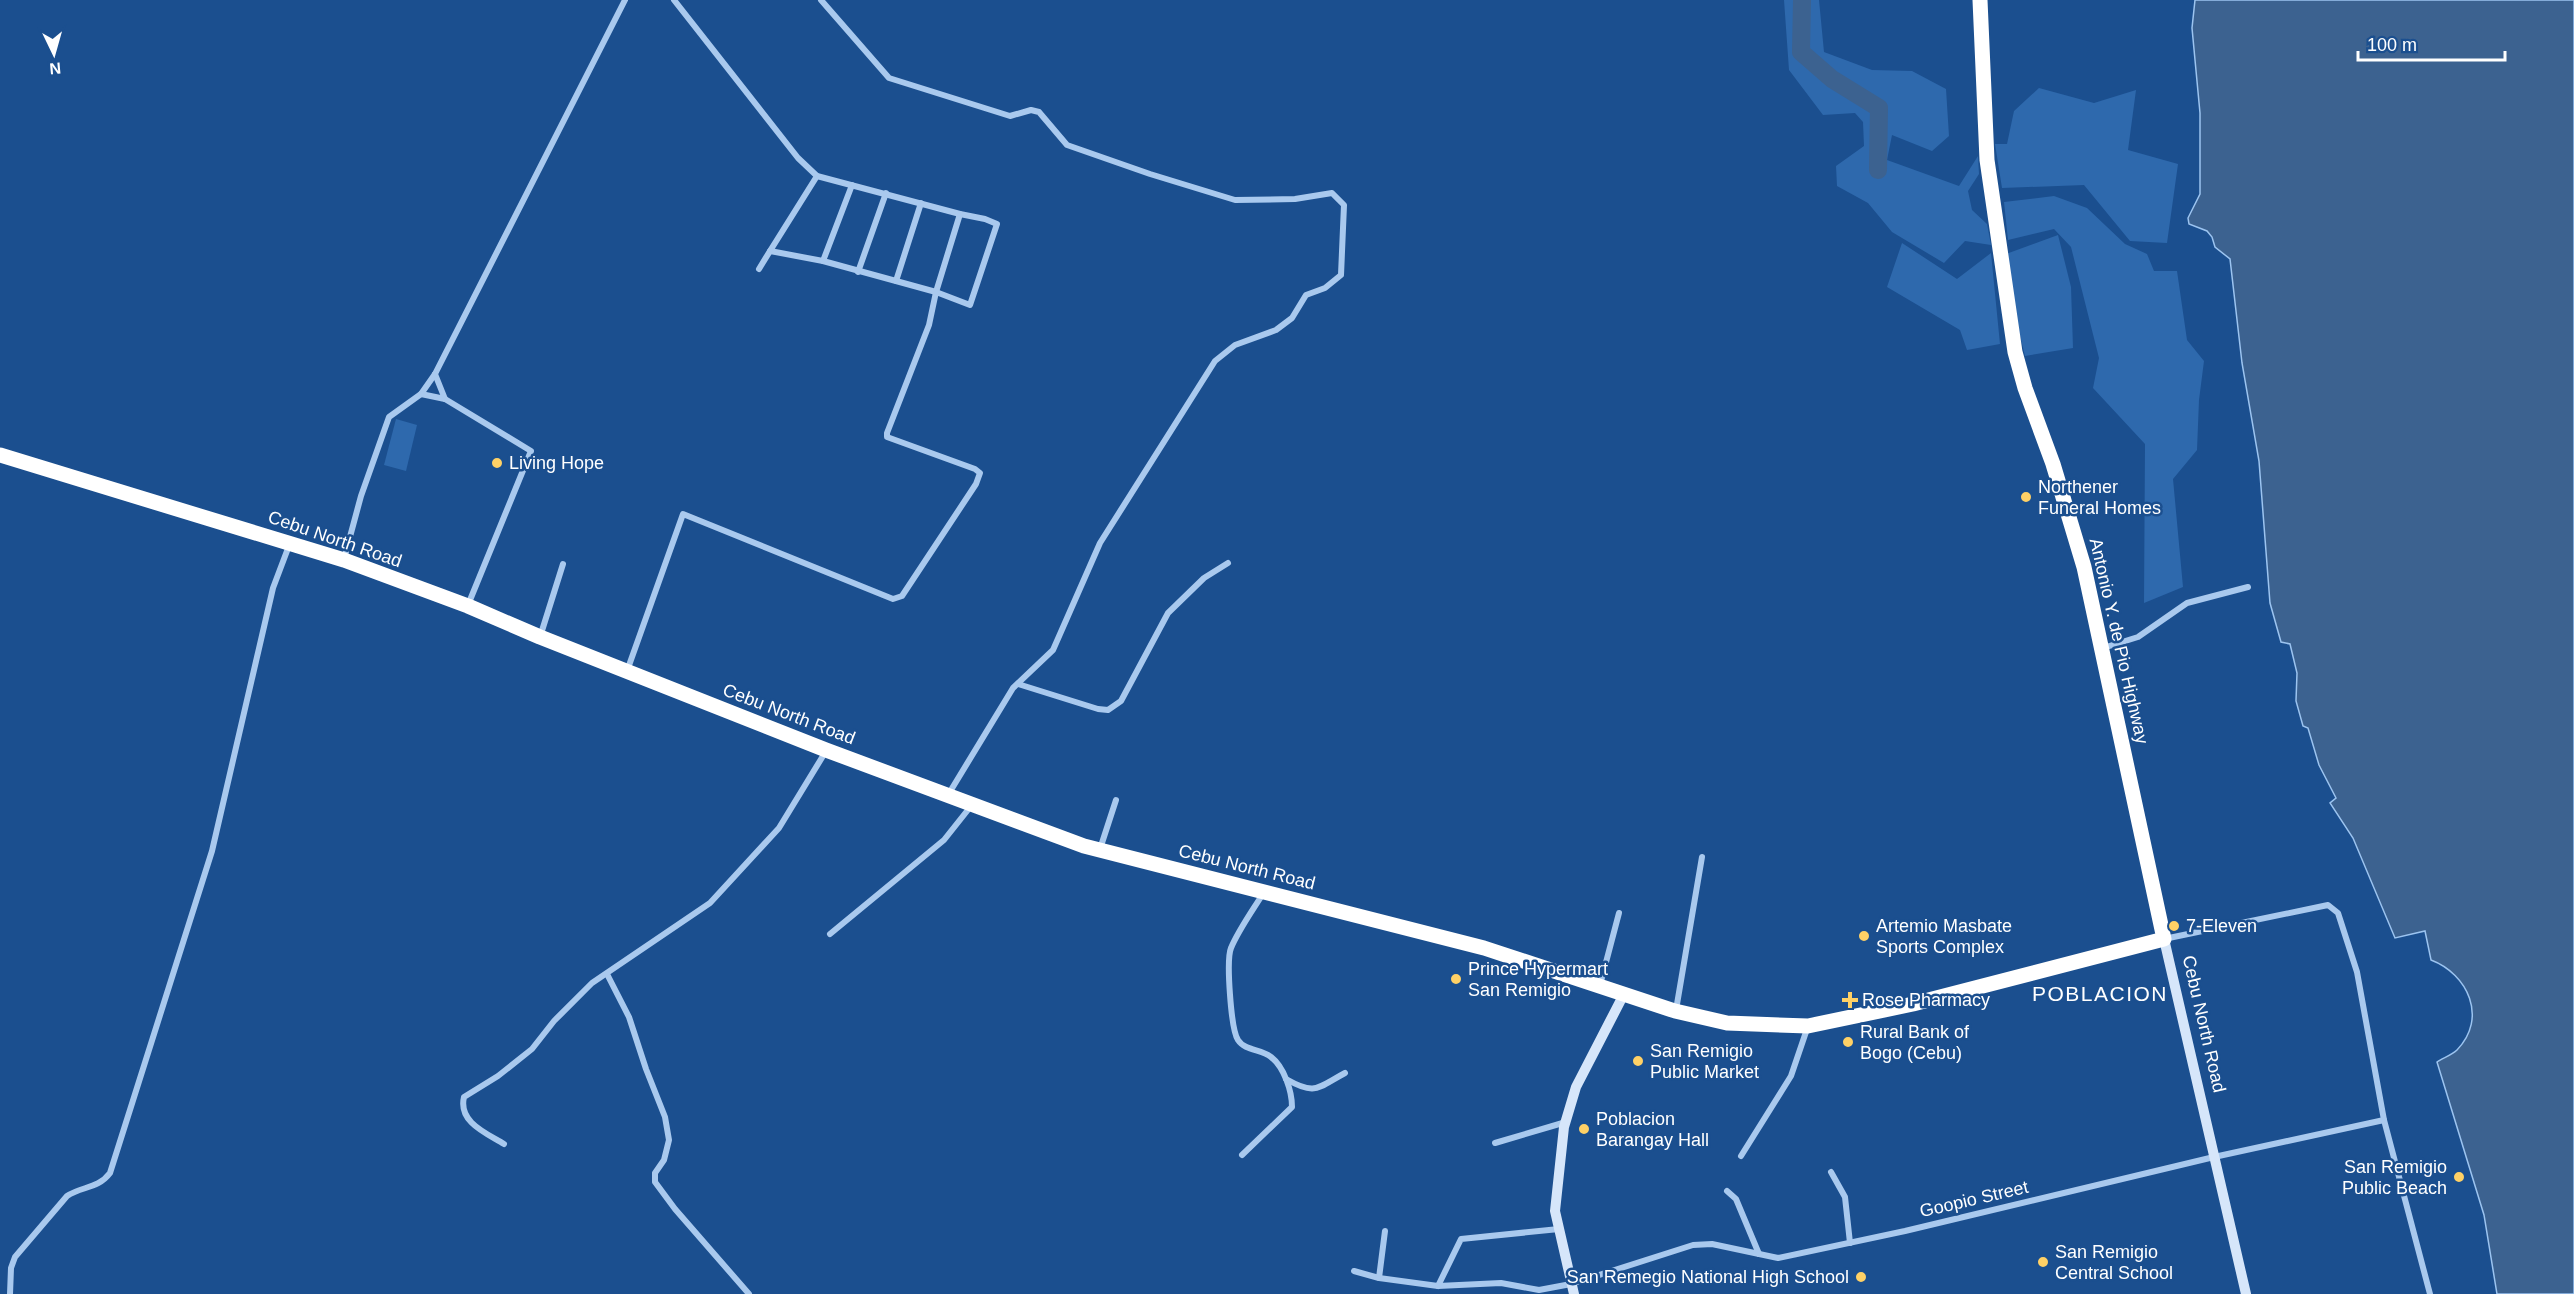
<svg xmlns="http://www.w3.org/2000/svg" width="2574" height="1294" viewBox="0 0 2574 1294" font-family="Arial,sans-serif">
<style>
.green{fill:#2e69ad}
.water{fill:#3c6290;stroke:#9cc4f0;stroke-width:1.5}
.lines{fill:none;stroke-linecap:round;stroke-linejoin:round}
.river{stroke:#3c6290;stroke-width:18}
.street{stroke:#a9c9ee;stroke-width:6}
.secondary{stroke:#d6e6fa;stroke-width:10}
.highway{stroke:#fff;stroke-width:15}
.poi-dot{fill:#ffd166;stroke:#1b4f8f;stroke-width:2}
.labels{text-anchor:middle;stroke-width:5;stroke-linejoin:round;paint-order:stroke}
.poi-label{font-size:18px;fill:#fff;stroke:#1b4f8f;text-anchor:start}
.street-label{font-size:18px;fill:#fff;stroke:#1b4f8f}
.quarter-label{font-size:21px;letter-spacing:1.5px;fill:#fff;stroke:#1b4f8f}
</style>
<rect width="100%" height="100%" fill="#1b4f8f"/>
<g class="green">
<polygon points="1784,0 1819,0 1824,52 1872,70 1912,71 1946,89 1949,136 1932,151 1892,135 1887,160 1959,186 1978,156 1979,174 1968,191 1972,210 1987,224 1991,245 1965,241 1944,263 1892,232 1868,203 1837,186 1836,166 1864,146 1863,122 1855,113 1823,115 1789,70"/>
<polygon points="2039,88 2094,103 2136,90 2128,150 2178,164 2167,243 2130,241 2084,185 2002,188 1995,144 2007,144 2014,111"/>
<polygon points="2054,196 2087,208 2125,244 2147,254 2154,271 2177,271 2187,340 2204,361 2199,400 2197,450 2173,479 2183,587 2144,603 2145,444 2093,388 2099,358 2071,247 2054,229 2008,240 2004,202"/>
<polygon points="2058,235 2071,287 2073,348 2025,356 2013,307 2006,254"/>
<polygon points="1902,243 1957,279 1991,253 2000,344 1967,350 1960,330 1887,287"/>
<polygon points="396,419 417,425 406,471 384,465"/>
</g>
<path class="water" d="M 2195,0 L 2574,0 L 2574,1294 L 2497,1294 L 2484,1215 L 2437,1062 C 2443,1058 2452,1055 2457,1050 C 2488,1018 2468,974 2431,960 L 2425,931 L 2395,938 L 2353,838 L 2330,803 L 2336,798 L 2319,765 L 2308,728 L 2303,726 L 2296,701 L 2297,673 L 2290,644 L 2281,642 L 2270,603 L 2259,461 L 2242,363 L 2230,259 L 2215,247 L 2212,237 L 2207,231 L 2189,224 L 2188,218 L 2200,194 L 2200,113 L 2192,28 Z"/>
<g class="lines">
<polyline class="river" points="1802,0 1801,52 1832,79 1879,108 1878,170"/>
<g class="street">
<polyline points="821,0 889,78 1010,116 1031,110 1039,112 1067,145 1150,174 1235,200 1295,199 1332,193 1344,205 1341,275 1325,288 1306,295 1292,318 1276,330 1235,345 1215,361 1100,543 1053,650 1013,688 948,795"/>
<polyline points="770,251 817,176"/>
<polyline points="823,261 852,185"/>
<polyline points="759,269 770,251 823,261 896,281 936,292 970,305 997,224 985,219 960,214"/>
<polyline points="858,272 886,193"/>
<polyline points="896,281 921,203"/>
<polyline points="435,374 445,399"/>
<polyline points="421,394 445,399 531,451 468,605"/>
<polyline points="344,559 361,496 389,417 421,394 435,374 625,0"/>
<polyline points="540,637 563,564"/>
<polyline points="2103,648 2138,637 2187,603 2248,587"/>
<polyline points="627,671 683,514 893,599 902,596 976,484 980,473 975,469 887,437 887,433 929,325 936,292 960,214 817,176 798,158 674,0"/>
<polyline points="1018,684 1098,709 1108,710 1121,701 1168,613 1204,578 1228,563"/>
<polyline points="1100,849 1116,800"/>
<polyline points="830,934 944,840 971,806"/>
<polyline points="2164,939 2328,905 2338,913 2357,972 2384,1120 2430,1294"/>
<polyline points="607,974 629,1017 646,1069 665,1117 669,1140 664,1160 655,1173 655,1182 675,1209 749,1294"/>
<polyline points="1600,985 1619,913"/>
<polyline points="1676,1010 1702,857"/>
<path d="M 1286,1079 C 1316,1096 1317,1088 1345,1073"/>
<polyline points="1495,1143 1566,1122"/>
<path d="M 504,1144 C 486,1133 458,1122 464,1097 L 498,1076 L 532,1049 L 554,1021 L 592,983 L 710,903 L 779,828 L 826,751"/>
<path d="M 1242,1155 L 1292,1107 C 1292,1091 1284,1067 1271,1057 C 1262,1049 1245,1051 1238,1040 C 1231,1030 1226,960 1231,948 C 1239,929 1253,910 1264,892"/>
<polyline points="1741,1156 1791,1076 1808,1026"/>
<polyline points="1831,1172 1845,1197 1850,1243"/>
<polyline points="1727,1191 1736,1199 1759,1254"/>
<polyline points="1354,1271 1379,1278 1438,1286 1501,1283 1539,1290 1571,1284 1693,1245 1712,1244 1778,1258 1905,1231 2214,1157 2384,1120"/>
<polyline points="1379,1278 1385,1231"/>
<polyline points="1438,1286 1461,1239 1559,1229"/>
<path d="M 10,1294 L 11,1268 L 15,1257 L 67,1196 C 82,1186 98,1189 110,1173 L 212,851 L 273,588 L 290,543"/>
</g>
<g class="secondary">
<polyline points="2164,939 2246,1294"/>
<polyline points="1574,1294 1555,1211 1564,1127 1576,1087 1624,994"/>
</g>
<polyline class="highway" points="0,455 344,560 468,606 540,637 826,750 1084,846 1484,948 1675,1011 1727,1023 1808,1026 1913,1004 2164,939 2084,567 2053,464 2025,388 2015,352 1987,160 1980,0"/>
</g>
<g class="poi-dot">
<circle cx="497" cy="463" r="6"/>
<circle cx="2026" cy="497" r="6"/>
<circle cx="2174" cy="926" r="6"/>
<circle cx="1864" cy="936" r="6"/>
<circle cx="1456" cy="979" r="6"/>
<path d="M1847 991h6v6h6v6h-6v6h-6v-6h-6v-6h6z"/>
<circle cx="1848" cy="1042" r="6"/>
<circle cx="1638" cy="1061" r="6"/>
<circle cx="1584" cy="1129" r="6"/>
<circle cx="2459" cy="1177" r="6"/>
<circle cx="2043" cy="1262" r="6"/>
<circle cx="1861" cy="1277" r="6"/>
</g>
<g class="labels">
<g class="poi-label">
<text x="509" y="469">Living Hope</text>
<text x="2038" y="493">Northener<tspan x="2038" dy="21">Funeral Homes</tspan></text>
<text x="1876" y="932">Artemio Masbate<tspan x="1876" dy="21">Sports Complex</tspan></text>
<text x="2186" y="932">7-Eleven</text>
<text x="1468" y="975">Prince Hypermart<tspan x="1468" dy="21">San Remigio</tspan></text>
<text x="1862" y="1006">Rose Pharmacy</text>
<text x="1860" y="1038">Rural Bank of<tspan x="1860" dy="21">Bogo (Cebu)</tspan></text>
<text x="1650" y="1057">San Remigio<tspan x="1650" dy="21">Public Market</tspan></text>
<text x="1596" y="1125">Poblacion<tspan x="1596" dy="21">Barangay Hall</tspan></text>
<text x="2447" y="1173" text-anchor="end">San Remigio<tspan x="2447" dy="21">Public Beach</tspan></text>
<text x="2055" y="1258">San Remigio<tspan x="2055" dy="21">Central School</tspan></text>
<text x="1849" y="1283" text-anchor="end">San Remegio National High School</text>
</g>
<g class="street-label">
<text transform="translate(335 539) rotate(19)" y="6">Cebu North Road</text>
<text transform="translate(2119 641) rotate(77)" y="6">Antonio Y. de Pio Highway</text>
<text transform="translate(789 714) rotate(21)" y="6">Cebu North Road</text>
<text transform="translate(1247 867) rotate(14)" y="6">Cebu North Road</text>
<text transform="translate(2204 1024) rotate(77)" y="6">Cebu North Road</text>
<text transform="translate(1974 1199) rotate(-13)" y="6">Goopio Street</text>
</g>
<g class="quarter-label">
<text x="2100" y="1001">POBLACION</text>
</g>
</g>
<g transform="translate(54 54) rotate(175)" stroke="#1b4f8f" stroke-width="4.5" paint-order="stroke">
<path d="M0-4.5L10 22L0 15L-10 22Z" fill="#ffffff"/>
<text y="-9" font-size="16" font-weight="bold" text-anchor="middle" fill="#ffffff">N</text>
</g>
<path d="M2358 51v9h147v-9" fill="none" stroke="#ffffff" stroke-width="3"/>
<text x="2367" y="51" font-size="18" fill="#ffffff" stroke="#1b4f8f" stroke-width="4.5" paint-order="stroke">100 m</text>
</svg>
